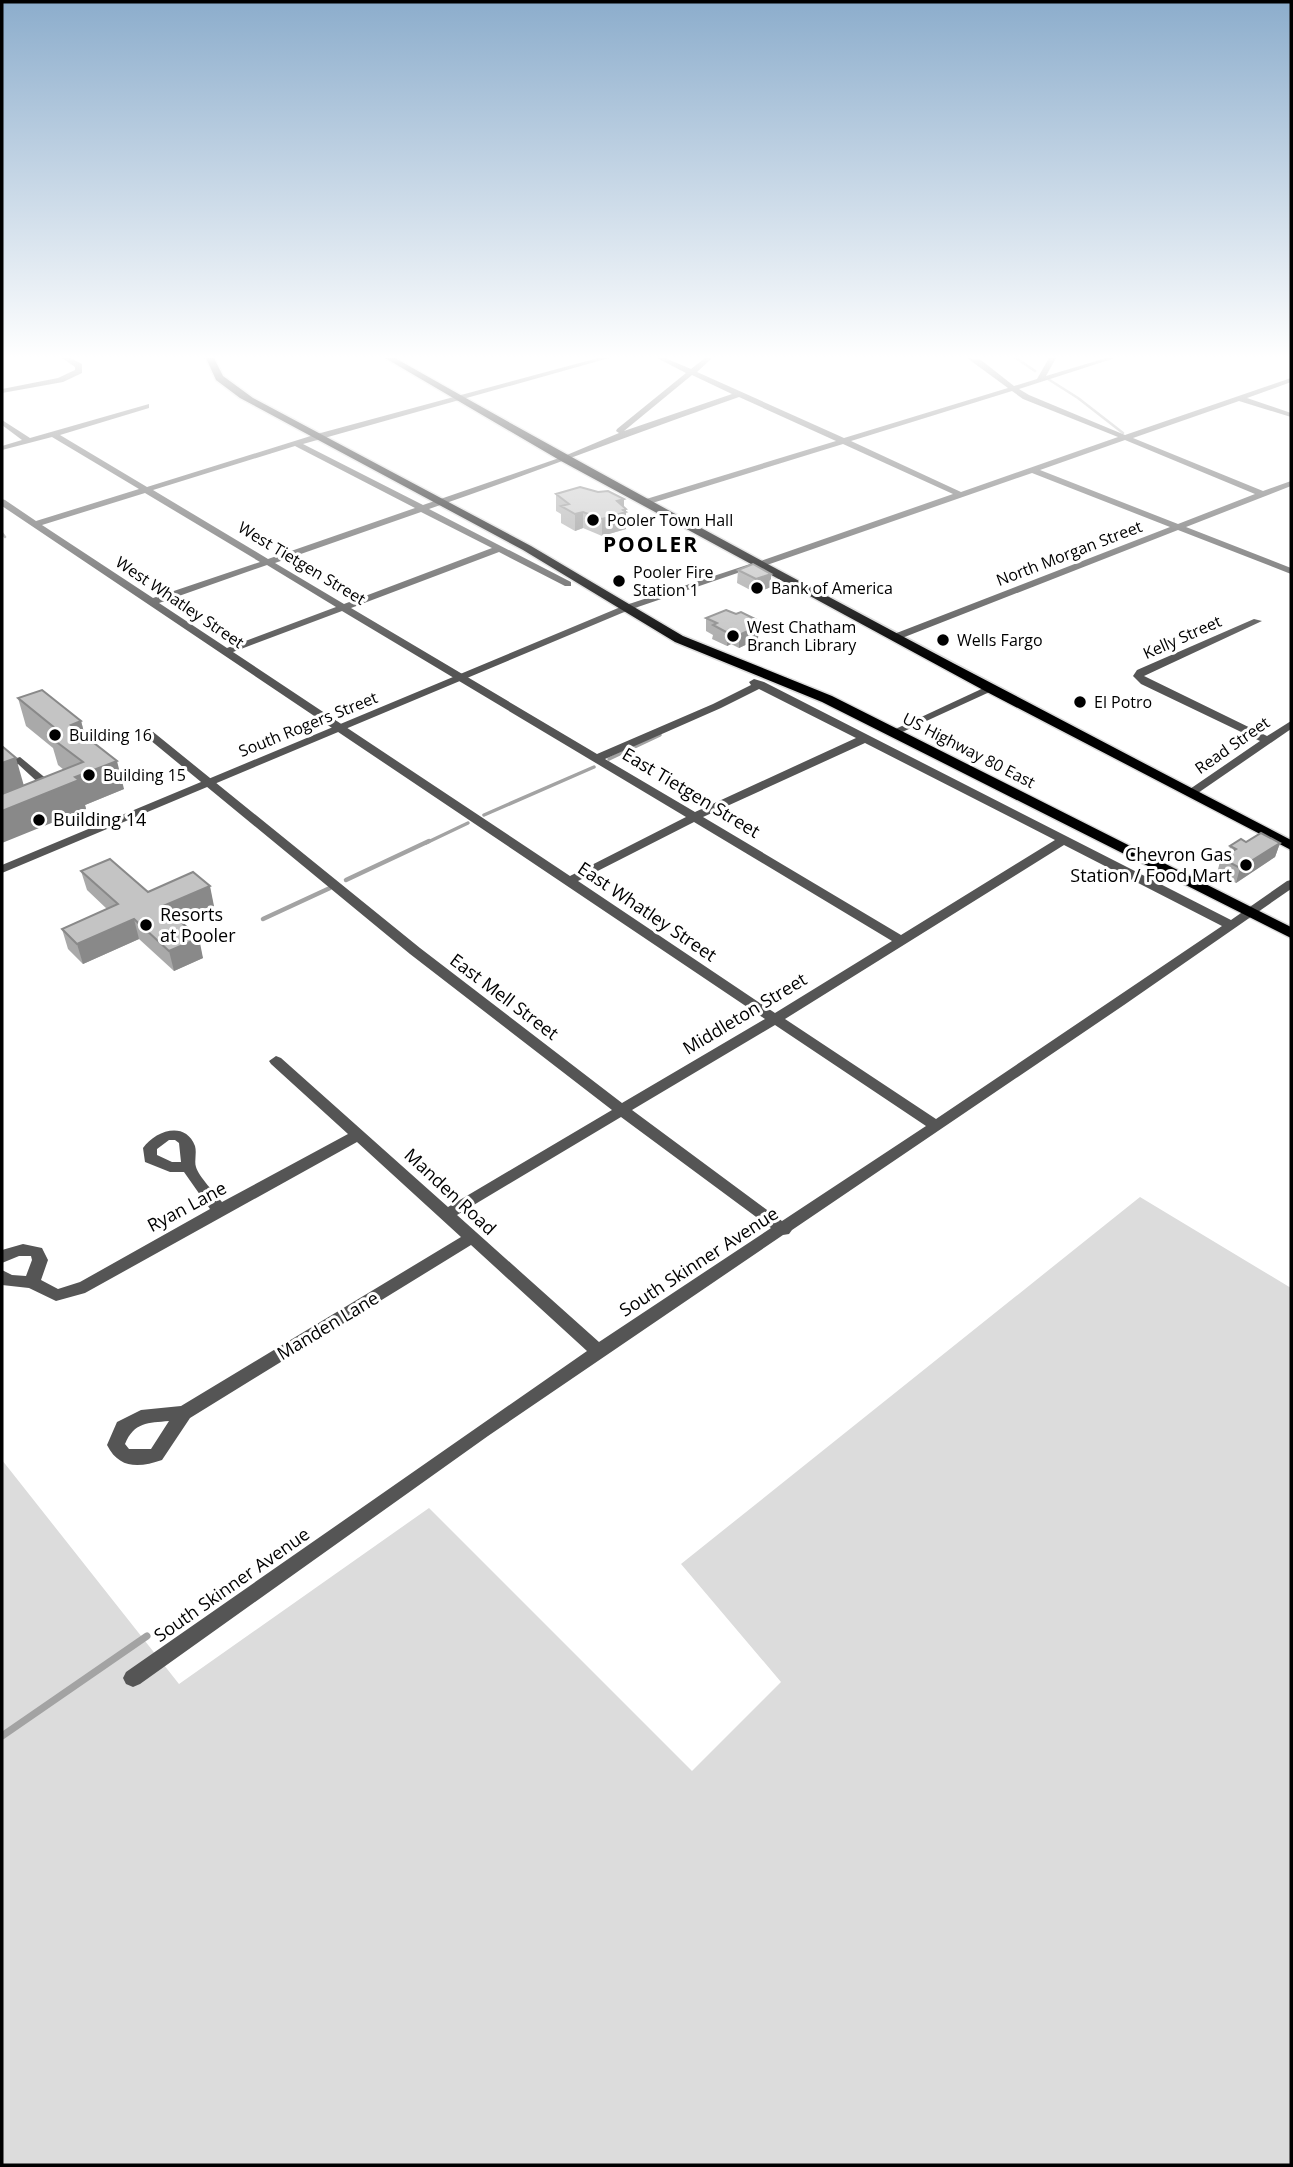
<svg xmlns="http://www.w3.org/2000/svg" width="1293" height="2167" viewBox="0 0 1293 2167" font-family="'Open Sans',sans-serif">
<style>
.green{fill:#dcdcdc}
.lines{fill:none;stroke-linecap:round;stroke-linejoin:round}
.stream-far3{stroke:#a3a3a3;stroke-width:2.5}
.stream-far2{stroke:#a3a3a3;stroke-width:3.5}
.stream-far1{stroke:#a3a3a3;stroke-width:4.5}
.stream{stroke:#a3a3a3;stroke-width:7}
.primary-casing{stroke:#dbdbdb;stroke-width:3}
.minor{fill:#555;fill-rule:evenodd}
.tertiary{fill:#555;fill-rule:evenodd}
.primary{fill:#000;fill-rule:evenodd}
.wall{fill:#a9a9a9}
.shaded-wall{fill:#898989}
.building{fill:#c4c4c4;stroke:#898989;stroke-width:2}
.poi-dot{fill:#000;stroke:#fff;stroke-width:2.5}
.labels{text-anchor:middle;stroke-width:6;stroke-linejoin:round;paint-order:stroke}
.far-poi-label{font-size:16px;fill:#000;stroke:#fff;text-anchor:start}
.far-street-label{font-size:16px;fill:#000;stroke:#fff}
.street-label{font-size:18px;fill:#000;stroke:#fff}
.poi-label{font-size:18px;fill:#000;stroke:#fff;text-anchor:start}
.far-district-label{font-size:21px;font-weight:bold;letter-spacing:2px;fill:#000;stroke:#fff}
</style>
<rect width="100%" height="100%" fill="#fff"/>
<polygon class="green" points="1140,1197 1291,1288 1291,2165 2,2165 2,1460 179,1684 429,1508 692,1771 781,1682 681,1564"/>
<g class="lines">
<g class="stream-far3">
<polyline points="1016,358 1035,371"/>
<polyline points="1048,379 1078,398 1123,433"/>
<polyline points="2,533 5,537"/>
</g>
<g class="stream-far2">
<polyline points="609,759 660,735"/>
<polyline points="484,815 594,767"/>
<polyline points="426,843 468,823"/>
</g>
<g class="stream-far1">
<polyline points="346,880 429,841"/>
<polyline points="263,919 330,888"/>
</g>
<polyline class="stream" points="2,1736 147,1636"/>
<defs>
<g id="primary">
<polygon points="206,358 214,358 223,376 253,398 531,546 683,636 832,696 1291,927 1291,938 822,702 675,642 523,550 240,398 216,380"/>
<path d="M 385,358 L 395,358 C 690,526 990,683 1291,840 L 1291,850 L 985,691 L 561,461 Z"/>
</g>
</defs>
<use href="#primary" class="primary-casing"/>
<g class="minor">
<polygon points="62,358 70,358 82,364 82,373 63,382 2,393 2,389 58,378 75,370 75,367"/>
<path d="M 598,358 L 609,358 L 303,444 L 423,505 L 562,457 L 619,433 L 616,431 L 617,429 L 686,373 L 657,358 L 665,358 L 691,369 L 705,358 L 712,358 L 697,372 L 844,438 L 1008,388 L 967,358 L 981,360 L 1014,386 L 1037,379 L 1049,358 L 1056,358 L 1046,376 L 1106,358 L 1115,358 L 1019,389 L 1029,395 L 1125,435 L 1291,378 L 1291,382 L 1247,398 L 1291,413 L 1291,417 L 1239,401 L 1133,438 L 1263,491 L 1291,481 L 1291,486 L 1186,527 L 1291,568 L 1291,574 L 1178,530 L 902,638 L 894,638 L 894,634 L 1170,527 L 1032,473 L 764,566 L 758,566 L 758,562 L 953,494 L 843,444 L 649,504 L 643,504 L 643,500 L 836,441 L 739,397 C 635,433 533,473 429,509 L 571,582 L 571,586 L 565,586 L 499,552 L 351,608 L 597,754 L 713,704 L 751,685 L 749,682 L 754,679 L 764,682 L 1231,920 L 1287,881 L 1291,880 L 1291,889 L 1124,1005 L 792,1230 L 789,1234 L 783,1235 L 488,1436 L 140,1684 L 133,1687 L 126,1684 L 123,1678 L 126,1672 L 587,1351 L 471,1245 L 190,1418 L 162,1460 C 139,1468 119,1469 107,1445 L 117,1422 L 141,1410 L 181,1406 L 461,1237 L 357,1142 L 85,1293 L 56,1301 L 29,1288 L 2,1285 L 2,1270 L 12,1275 L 26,1276 L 32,1260 L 31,1256 L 19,1256 L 2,1263 L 2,1250 L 23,1244 L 42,1248 L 48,1260 L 41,1280 L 58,1289 L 80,1282 L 210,1209 L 184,1172 L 170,1172 L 145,1162 L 143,1148 C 155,1131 185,1120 195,1146 C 197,1153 194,1161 196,1167 C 199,1177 215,1193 222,1202 L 348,1134 L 271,1064 L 269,1061 L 276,1056 L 281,1058 L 448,1207 L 612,1110 L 410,954 L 144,735 L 144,731 L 152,731 L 420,948 L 622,1103 L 765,1019 L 2,506 L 2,499 L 5,500 L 36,521 L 139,489 L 52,437 L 2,450 L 2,446 L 22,440 L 2,425 L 2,420 L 30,438 L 149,404 L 149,408 L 60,435 L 147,487 L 317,434 ZM 692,375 L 732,394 L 624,431 ZM 1012,391 L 1023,399 L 1118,437 L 961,492 L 851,441 ZM 1125,440 L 1255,494 L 1178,524 L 1040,470 ZM 295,446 L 415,508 L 268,559 L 153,490 ZM 145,493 L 260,562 L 153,598 L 42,525 ZM 421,512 L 492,548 L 344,604 L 275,563 ZM 267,565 L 336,607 L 227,648 L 159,603 ZM 342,611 L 686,817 L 570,876 L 233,652 ZM 759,689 L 856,738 L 695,812 L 605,759 L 721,708 ZM 865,743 L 1055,840 L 901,935 L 703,817 ZM 694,822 L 892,941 L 775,1013 L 578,881 ZM 1064,845 L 1222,926 L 936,1119 L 785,1019 ZM 775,1025 L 926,1126 L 782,1221 L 632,1110 ZM 621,1117 L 771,1228 L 599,1342 L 457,1215 ZM 169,1140 L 175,1140 L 179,1143 L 181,1162 L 172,1162 L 157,1155 L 157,1149 ZM 169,1421 L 151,1449 L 129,1449 L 125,1444 C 134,1422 148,1423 169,1421 Z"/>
<polygon points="1254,619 1262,621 1144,676 1267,736 1291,721 1291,729 1195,795 1187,795 1187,791 1260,741 1141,684 1133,676 1137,670"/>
<polygon points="990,685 995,688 994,690 898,734 890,734 889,732"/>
<polygon points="20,757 54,785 56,787 49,794 41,794 39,792 43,787 18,764 2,770 2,763"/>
</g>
<polygon class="tertiary" points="750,564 758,566 629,610 2,873 2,865 623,606"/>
<use href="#primary" class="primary"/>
</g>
<g class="wall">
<polygon points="556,494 624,507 626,509 626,529 602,536 583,528 575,531 561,523 561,514 556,511"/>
<polygon points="738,570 771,574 771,587 756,593 737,583"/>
<polygon points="736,614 755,619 754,624 758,639 739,648 731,644 727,646 712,639 713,635 706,631 706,618"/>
<polygon points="18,698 81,721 85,736 124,789 85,805 86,809 24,785 64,770 58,765 53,748 26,726"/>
<polygon points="1246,842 1280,843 1275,857 1236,883 1217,873 1221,858 1228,854 1230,846"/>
<polygon points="81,871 148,892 214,906 180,921 203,958 174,971 139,939 83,964 68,949 62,929 107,909 87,890"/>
</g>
<g class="shaded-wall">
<polygon points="624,499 624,510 626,509 626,529 602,536 602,519 617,501"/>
<polygon points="583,512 583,528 575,531 575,514"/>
<polygon points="771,574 771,587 756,593 756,579"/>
<polygon points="755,619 754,628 759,626 758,639 739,648 739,635 750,621"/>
<polygon points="732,631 731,644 727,646 728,633"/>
<polygon points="81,721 88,748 71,725"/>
<polygon points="16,758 24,786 2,794 2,763"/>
<polygon points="117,761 124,789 85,805 86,809 2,843 2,811 75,777"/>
<polygon points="1280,843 1275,857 1236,883 1240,868"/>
<polygon points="210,886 214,906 168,926 163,906"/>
<polygon points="134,919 139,939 83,964 77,944"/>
<polygon points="199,938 203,958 174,971 169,951"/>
</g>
<g class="building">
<polygon points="580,487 598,492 608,491 624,499 617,501 626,509 623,510 626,512 602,519 583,512 575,514 561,506 569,504 556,494"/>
<polygon points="753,564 771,574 756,579 738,570"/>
<polygon points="726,610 736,614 741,612 755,619 750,621 759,626 739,635 732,631 728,633 713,625 717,623 706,618"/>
<polygon points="42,690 81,721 71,725 117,761 75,777 79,780 2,811 2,794 83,762 50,737 61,733 18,698"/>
<polygon points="2,747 3,747 16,758 2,763"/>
<polygon points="1261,833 1280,843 1240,868 1221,858 1236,849 1230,846 1241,839 1246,842"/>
<polygon points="110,859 148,892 193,872 210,886 163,906 199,938 169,951 134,919 77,944 62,929 118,904 81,871"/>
</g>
<linearGradient id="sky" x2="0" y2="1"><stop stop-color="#8cadcc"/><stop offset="0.54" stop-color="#fff"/><stop offset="1" stop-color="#fff" stop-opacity="0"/></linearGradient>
<rect width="1293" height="661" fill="url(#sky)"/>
<g class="poi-dot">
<circle cx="593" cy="520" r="7"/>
<circle cx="619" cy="581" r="7"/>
<circle cx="757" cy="588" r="7"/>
<circle cx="733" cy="636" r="7"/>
<circle cx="943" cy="640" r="7"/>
<circle cx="1080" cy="702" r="7"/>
<circle cx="55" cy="735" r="7"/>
<circle cx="89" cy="775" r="7"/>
<circle cx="39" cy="820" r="7"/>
<circle cx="1246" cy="865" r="7"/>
<circle cx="146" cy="925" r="7"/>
</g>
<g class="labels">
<g class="far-poi-label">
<text x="607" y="526">Pooler Town Hall</text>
<text x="633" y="578">Pooler Fire<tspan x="633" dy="18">Station 1</tspan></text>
<text x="771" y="594">Bank of America</text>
<text x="747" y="633">West Chatham<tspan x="747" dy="18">Branch Library</tspan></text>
<text x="957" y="646">Wells Fargo</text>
<text x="1094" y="708">El Potro</text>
<text x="69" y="741">Building 16</text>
<text x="103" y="781">Building 15</text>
</g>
<g class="far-street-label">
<text transform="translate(1069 553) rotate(-21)" y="6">North Morgan Street</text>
<text transform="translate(302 563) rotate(31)" y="6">West Tietgen Street</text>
<text transform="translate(180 602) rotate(34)" y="6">West Whatley Street</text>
<text transform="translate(1182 637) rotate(-24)" y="6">Kelly Street</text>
<text transform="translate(308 724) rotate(-22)" y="6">South Rogers Street</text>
<text transform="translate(1232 745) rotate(-35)" y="6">Read Street</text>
<text transform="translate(969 750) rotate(27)" y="6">US Highway 80 East</text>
</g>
<g class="street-label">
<text transform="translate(691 793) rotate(31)" y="6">East Tietgen Street</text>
<text transform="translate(647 912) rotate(34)" y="6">East Whatley Street</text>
<text transform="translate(504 997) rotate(37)" y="6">East Mell Street</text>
<text transform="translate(745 1014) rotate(-31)" y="6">Middleton Street</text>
<text transform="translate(450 1192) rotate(43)" y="6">Manden Road</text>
<text transform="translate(187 1207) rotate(-28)" y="6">Ryan Lane</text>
<text transform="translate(699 1262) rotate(-33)" y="6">South Skinner Avenue</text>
<text transform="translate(328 1326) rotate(-31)" y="6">Manden Lane</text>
<text transform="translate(232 1585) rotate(-35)" y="6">South Skinner Avenue</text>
</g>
<g class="poi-label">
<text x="53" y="826">Building 14</text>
<text x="1232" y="861" text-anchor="end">Chevron Gas<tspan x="1232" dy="21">Station / Food Mart</tspan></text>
<text x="160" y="921">Resorts<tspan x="160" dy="21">at Pooler</tspan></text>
</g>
<g class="far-district-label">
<text x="651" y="552">POOLER</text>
</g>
</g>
<rect width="1293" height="2167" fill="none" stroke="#000000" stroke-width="7"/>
</svg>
